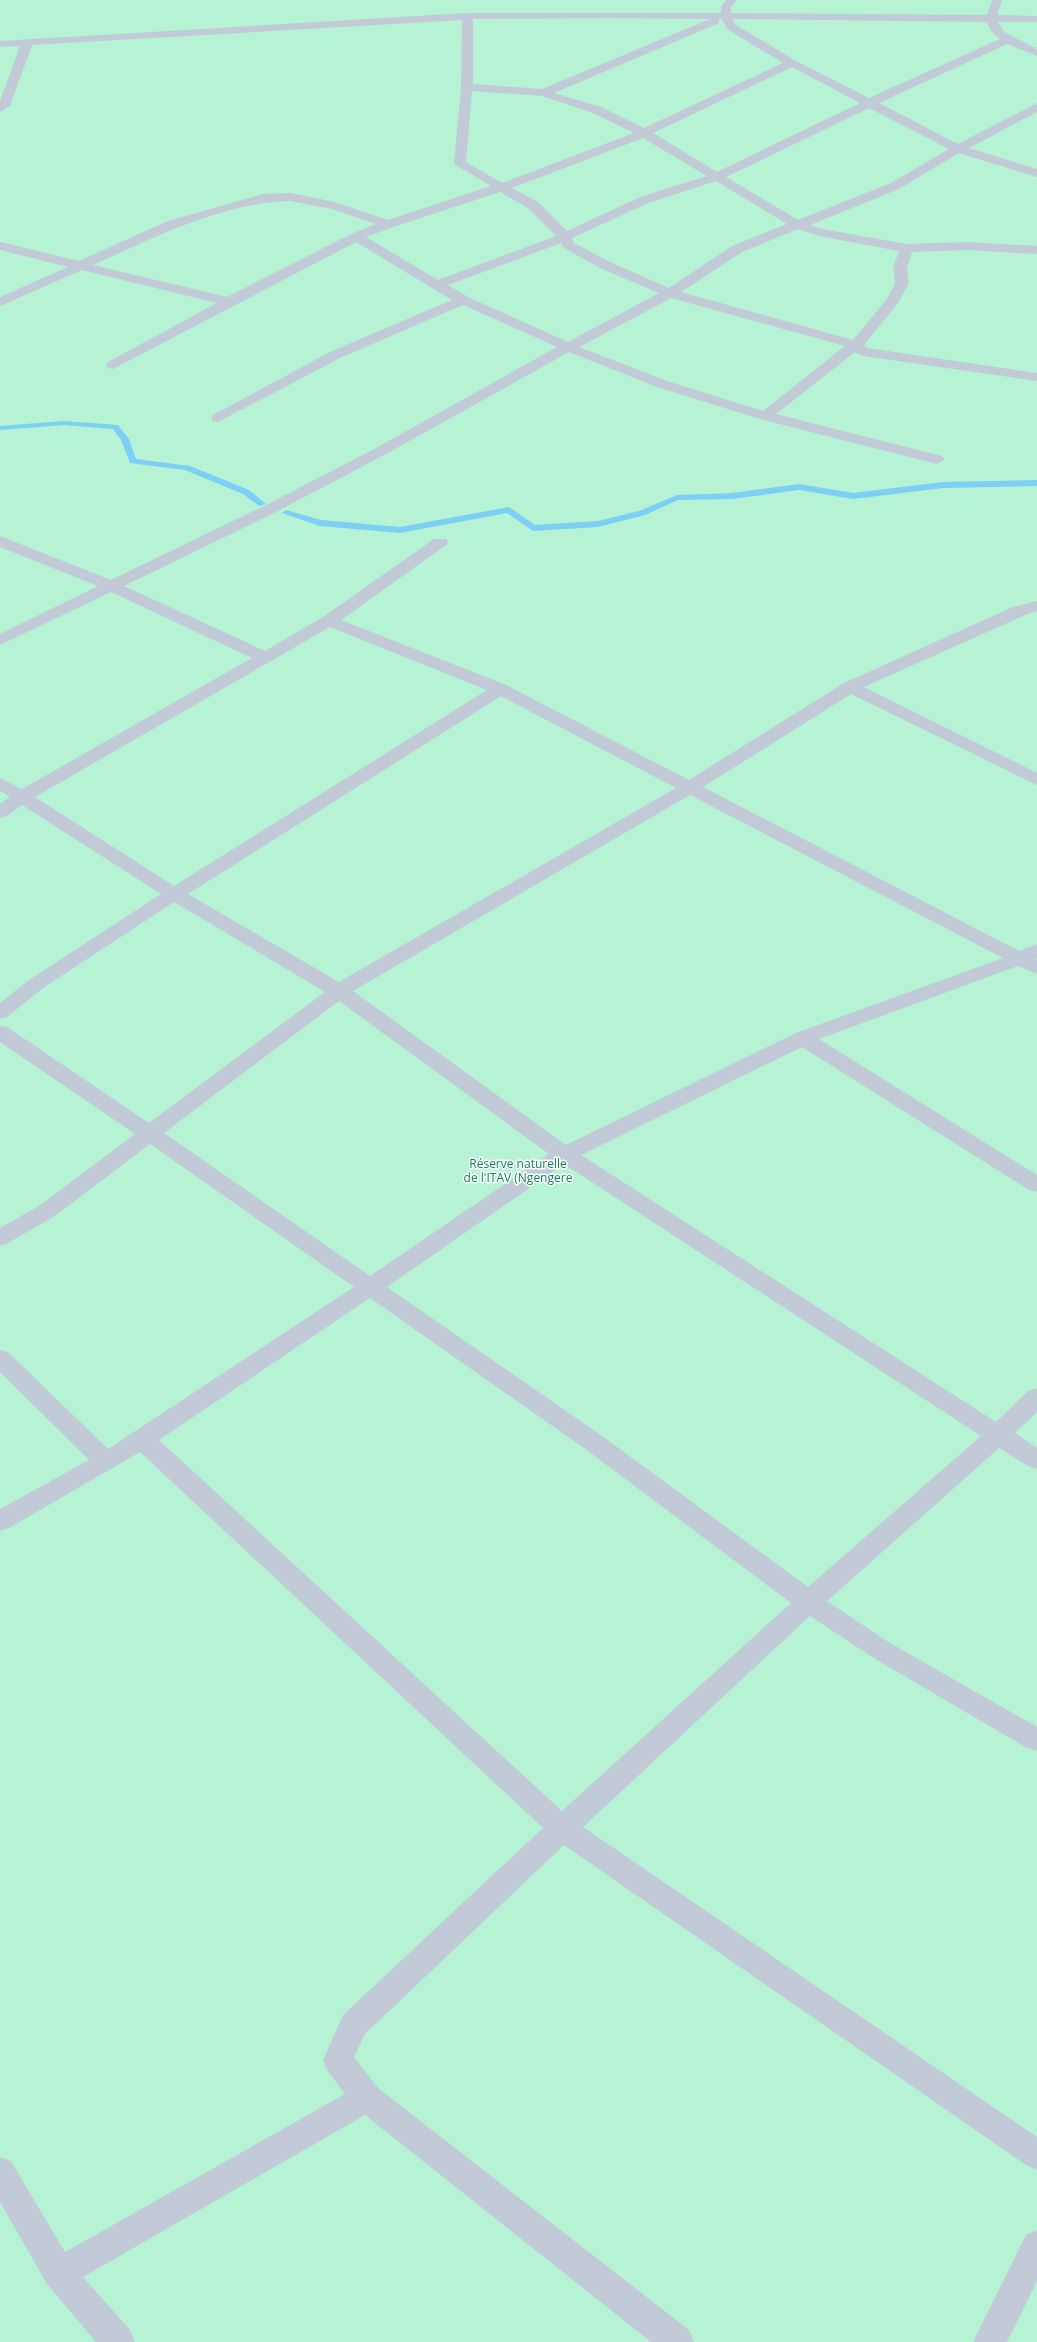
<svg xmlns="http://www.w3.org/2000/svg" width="1037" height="2342" viewBox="0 0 1037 2342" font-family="'Open Sans',sans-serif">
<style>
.green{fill:#b5f3d4}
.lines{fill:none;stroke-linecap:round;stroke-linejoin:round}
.stream{fill:#7dcff5;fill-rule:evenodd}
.minor{fill:#c1cad6;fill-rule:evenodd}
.labels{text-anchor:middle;stroke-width:3;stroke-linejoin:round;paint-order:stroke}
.park-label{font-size:12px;fill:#0d8455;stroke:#fff}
</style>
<rect width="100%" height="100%" fill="#f0edec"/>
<rect class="green" x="0" y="0" width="1037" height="2342"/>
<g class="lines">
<g class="stream">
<polygon points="64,421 118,425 129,439 136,459 190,466 249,490 266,504 259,506 243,494 185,470 130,463 121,440 113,429 64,425 0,430 0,426"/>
<polygon points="1037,480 1037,486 943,488 853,499 799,490 732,499 678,500 645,515 598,527 533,531 507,513 400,533 320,526 282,513 286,510 321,520 400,527 509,507 535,525 598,521 639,511 677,495 732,493 799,484 853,493 943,482"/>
</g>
<g class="minor">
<path d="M 726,0 L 737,0 L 731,7 L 731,13 L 987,15 L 992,0 L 1002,0 L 997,15 L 1037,16 L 1037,22 L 998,22 L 1004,32 L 1037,49 L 1037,56 L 1007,44 L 879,103 L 958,144 L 1037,103 L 1037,112 L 969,148 L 1037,169 L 1037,177 L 959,153 L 899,189 L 810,225 L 822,229 L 907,244 L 967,242 L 1037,246 L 1037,254 L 967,250 L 912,252 L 907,268 L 909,283 L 898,303 L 864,345 L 867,348 L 1037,373 L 1037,381 L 863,356 L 855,352 L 776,414 L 942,456 L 945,459 L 937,464 L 760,419 L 657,387 L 569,352 L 386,454 L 276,512 L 124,586 L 265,651 L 323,617 L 434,539 L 446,539 L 448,542 L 446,545 L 341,620 L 506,685 L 689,780 L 844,683 L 1013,607 L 1037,601 L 1037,611 L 1025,615 L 864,687 L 1037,773 L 1037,785 L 851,694 L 703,787 L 1019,951 L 1037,944 L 1037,958 L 1035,959 L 1037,960 L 1037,974 L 1018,966 L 819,1039 L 1037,1175 L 1037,1192 L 1029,1190 L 802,1047 L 581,1155 L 996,1422 L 1028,1391 L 1037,1388 L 1037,1412 L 1015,1433 L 1037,1448 L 1037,1469 L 1028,1466 L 999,1448 L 827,1601 L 890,1643 L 1037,1727 L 1037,1751 L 1027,1748 L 872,1657 L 810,1616 L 583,1827 L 1037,2137 L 1037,2170 L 1026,2165 L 564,1845 L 365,2034 L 354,2057 L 378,2088 L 689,2330 L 694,2342 L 651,2342 L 365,2115 L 83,2277 L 130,2330 L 135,2342 L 96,2342 L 47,2284 L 0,2202 L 0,2157 L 11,2161 L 65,2252 L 345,2094 L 327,2070 L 323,2060 L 343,2015 L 543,1828 L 140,1452 L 9,1528 L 0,1531 L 0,1509 L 89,1460 L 0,1372 L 0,1350 L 8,1352 L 108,1449 L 354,1287 L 150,1144 L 55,1216 L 8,1243 L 0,1246 L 0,1228 L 39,1206 L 135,1134 L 0,1042 L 0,1026 L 7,1027 L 149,1123 L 325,992 L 174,902 L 43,988 L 7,1017 L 0,1019 L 0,1003 L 29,980 L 161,894 L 22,805 L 7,816 L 0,818 L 0,804 L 10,797 L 0,791 L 0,778 L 22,789 L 252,658 L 111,592 L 0,645 L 0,634 L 98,586 L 0,547 L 0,536 L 111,580 L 264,506 L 376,448 L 557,347 L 463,305 L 342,357 L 218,422 L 213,421 L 211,418 L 213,415 L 332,351 L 452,300 L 356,242 L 113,369 L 108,368 L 106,365 L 108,362 L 217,303 L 82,270 L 0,306 L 0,297 L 68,267 L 0,250 L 0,242 L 79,261 L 168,221 L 263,194 L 290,193 L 335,202 L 388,220 L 491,186 L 454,164 L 461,87 L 462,20 L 32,45 L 10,106 L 0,112 L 0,101 L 20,46 L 0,47 L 0,41 L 468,13 L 721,13 L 721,7 ZM 609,18 L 710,19 L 542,89 L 473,84 L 473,19 ZM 719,19 L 722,19 L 727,29 L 783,63 L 644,128 L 601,107 L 554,93 L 719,23 ZM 733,19 L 987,22 L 991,31 L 1000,39 L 869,98 L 796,61 L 736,25 ZM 792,67 L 860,103 L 717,172 L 653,133 ZM 472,91 L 542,96 L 593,113 L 634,133 L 502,183 L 466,162 ZM 869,108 L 949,149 L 891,183 L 798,220 L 726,177 ZM 643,138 L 707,176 L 640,197 L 567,231 L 538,202 L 512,188 ZM 716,181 L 787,224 L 732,246 L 669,288 L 612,263 L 574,243 L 572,238 L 648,203 ZM 500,192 L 528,208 L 556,236 L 438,280 L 366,237 L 393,227 ZM 290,201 L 332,209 L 376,224 L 351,234 L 227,297 L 93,265 C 155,237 221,203 290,201 ZM 798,229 L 819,236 L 899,251 L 893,268 L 895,283 L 887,299 L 853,340 L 681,292 L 742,252 ZM 561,243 L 564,248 L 602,269 L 659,293 L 568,342 L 468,297 L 448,285 ZM 671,298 L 845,346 L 763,411 L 667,381 L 579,347 ZM 330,627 L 487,690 L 174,886 L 35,797 ZM 501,696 L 676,788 L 339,982 L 188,894 ZM 690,795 L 1003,958 L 796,1033 L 566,1145 L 353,991 ZM 339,1001 L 549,1154 L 370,1276 L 164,1133 ZM 564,1164 L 981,1436 L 808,1587 L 602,1436 L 387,1287 ZM 370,1298 L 584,1448 L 791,1603 L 562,1811 L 159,1440 Z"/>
<polygon points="1037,2230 1037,2281 1007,2342 973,2342 1026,2235"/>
</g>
</g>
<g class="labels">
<g class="park-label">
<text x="518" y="1168">Réserve naturelle<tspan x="518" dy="14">de l'ITAV (Ngengere</tspan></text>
</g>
</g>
</svg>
